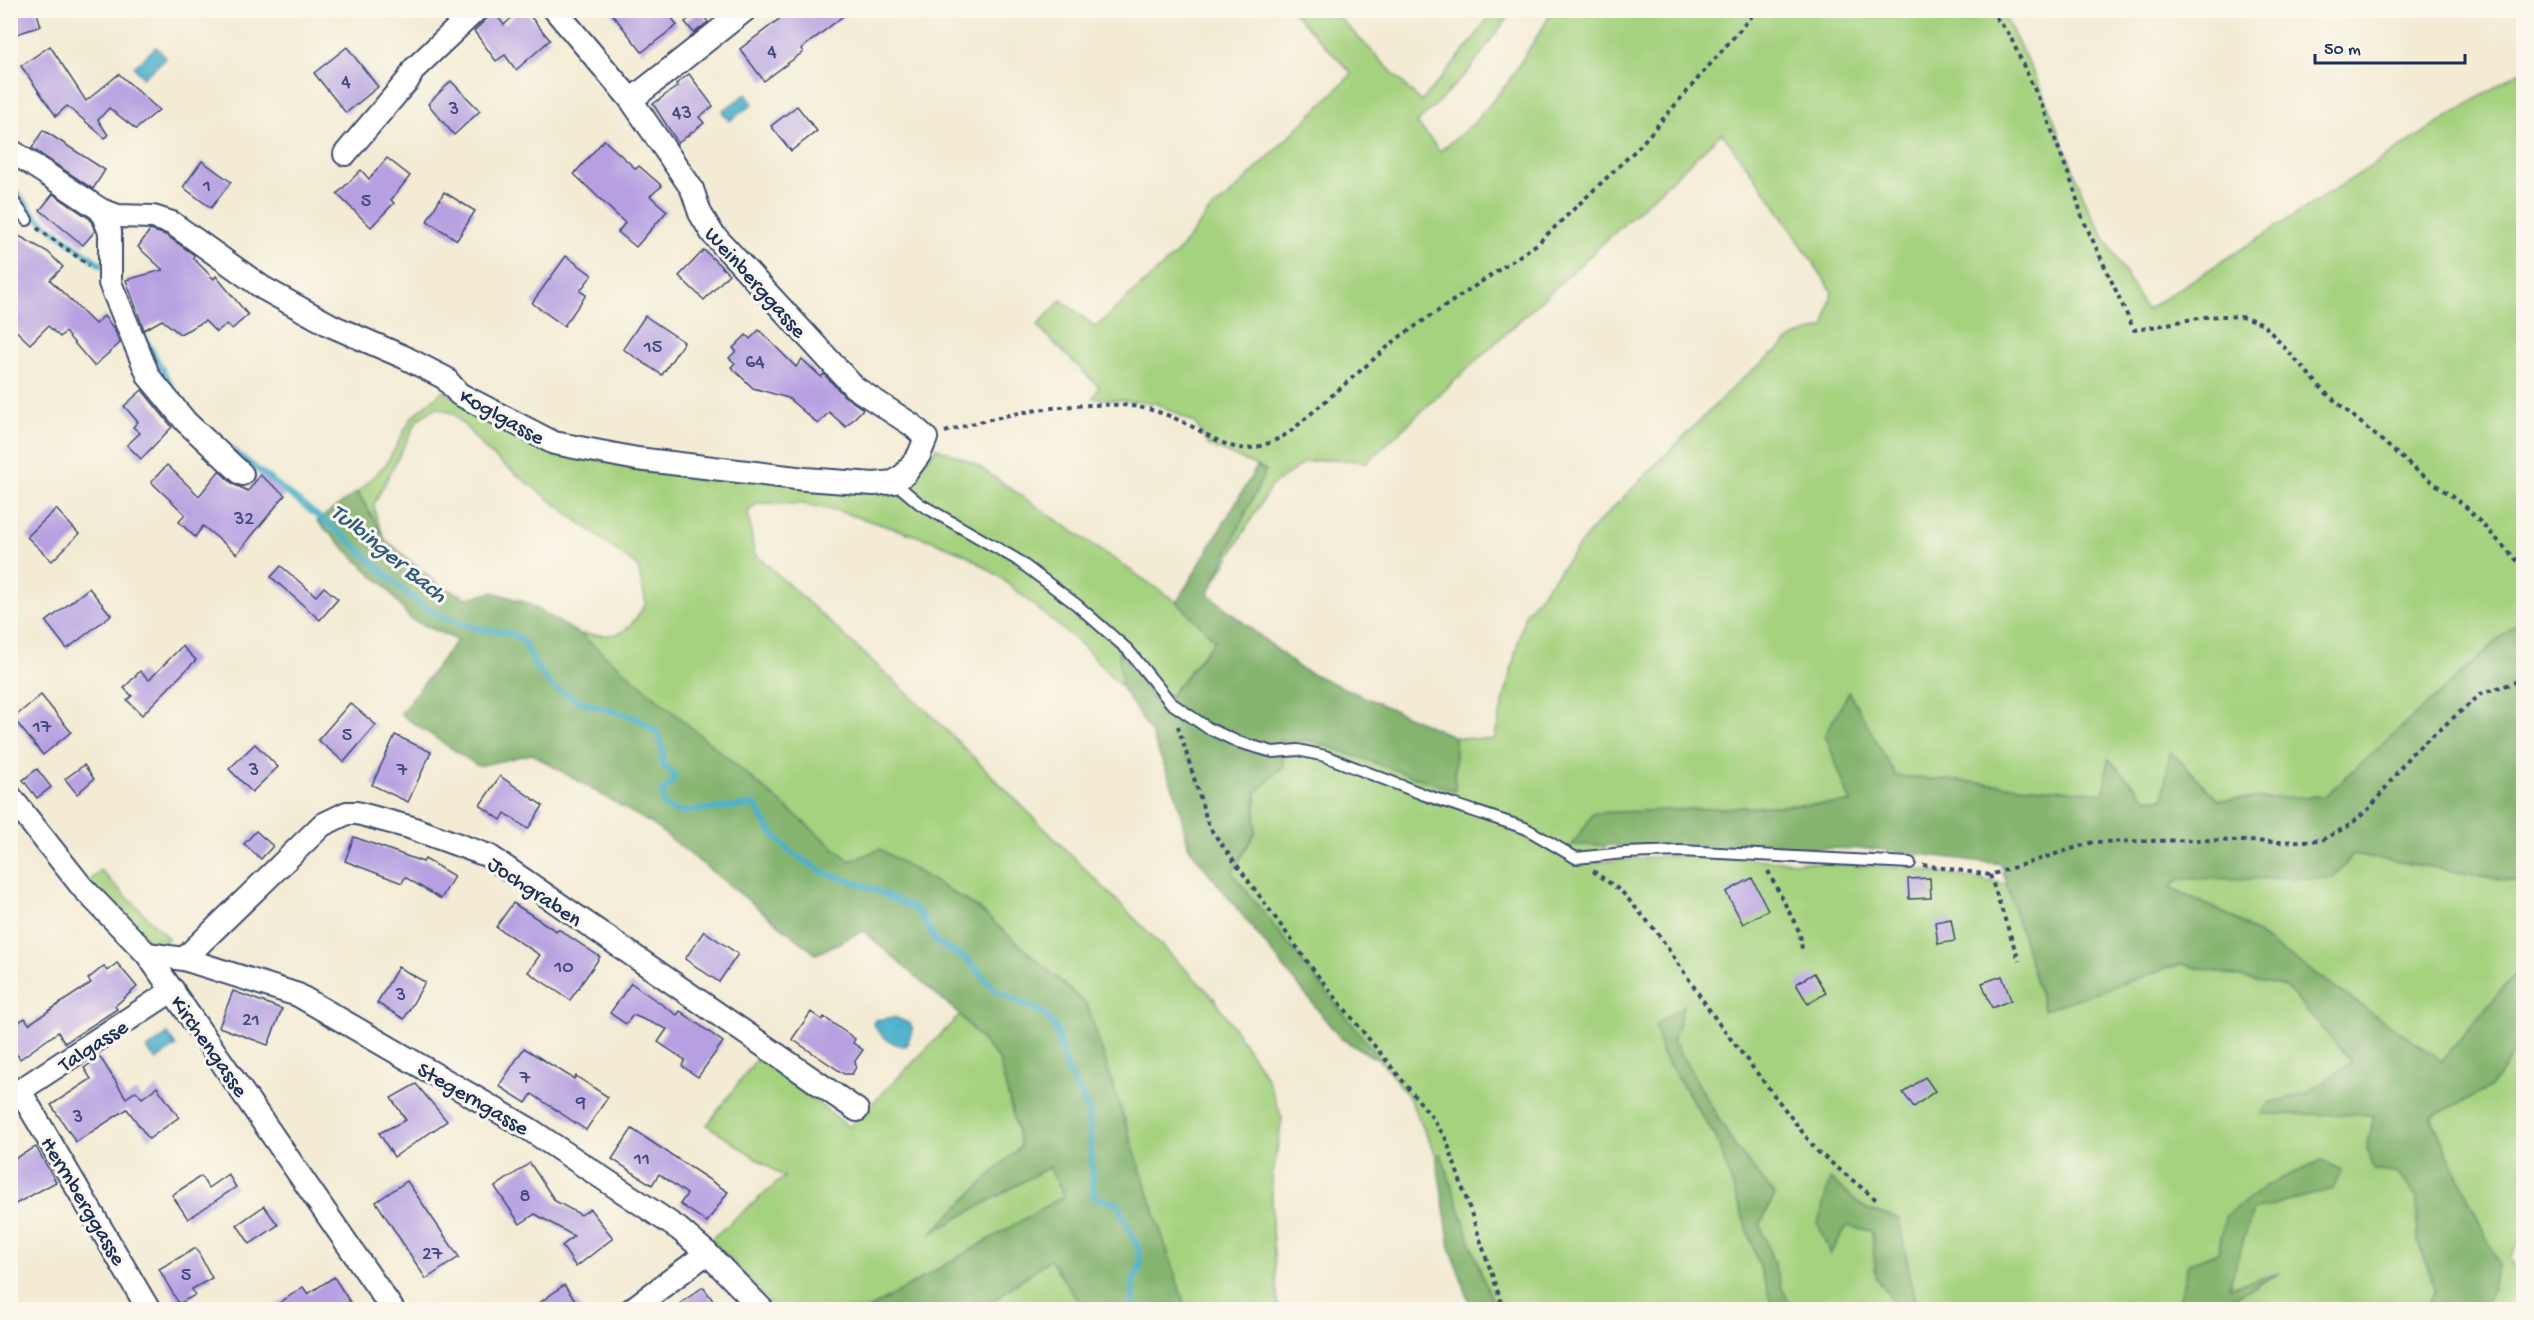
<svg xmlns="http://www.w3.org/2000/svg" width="2534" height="1320" viewBox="0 0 2534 1320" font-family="'Gochi Hand',sans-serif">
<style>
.green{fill:#a5d27f;stroke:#60806e;stroke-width:1.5}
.forest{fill:#84b46e;stroke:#507266;stroke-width:1.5}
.water{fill:#4bb1ca;stroke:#337094;stroke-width:1.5}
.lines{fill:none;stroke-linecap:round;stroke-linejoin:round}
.stream{stroke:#4bb1ca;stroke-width:6}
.building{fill:#b6a0e1}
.lane-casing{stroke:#3b4b70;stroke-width:14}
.street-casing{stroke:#3b4b70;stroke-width:26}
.path{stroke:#3b4b70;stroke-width:4;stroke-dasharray:4.5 4.5;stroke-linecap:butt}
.lane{stroke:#fff;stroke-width:10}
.street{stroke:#fff;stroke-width:22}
.labels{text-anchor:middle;stroke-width:6;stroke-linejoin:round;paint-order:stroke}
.number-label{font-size:20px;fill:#424b7f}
.street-label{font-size:22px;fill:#1b2f5e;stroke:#fbf7ec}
.water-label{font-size:24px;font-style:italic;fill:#2c5c84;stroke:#fbf7ec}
</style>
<rect width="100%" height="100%" fill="#fbf7ec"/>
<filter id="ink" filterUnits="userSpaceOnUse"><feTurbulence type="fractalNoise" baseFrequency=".0167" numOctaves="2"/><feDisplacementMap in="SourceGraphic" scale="12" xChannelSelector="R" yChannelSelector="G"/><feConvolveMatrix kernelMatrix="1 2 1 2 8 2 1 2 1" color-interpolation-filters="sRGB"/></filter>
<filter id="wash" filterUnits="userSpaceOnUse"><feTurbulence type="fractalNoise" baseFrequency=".008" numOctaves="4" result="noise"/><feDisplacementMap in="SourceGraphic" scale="24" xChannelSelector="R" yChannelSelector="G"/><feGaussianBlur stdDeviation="1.35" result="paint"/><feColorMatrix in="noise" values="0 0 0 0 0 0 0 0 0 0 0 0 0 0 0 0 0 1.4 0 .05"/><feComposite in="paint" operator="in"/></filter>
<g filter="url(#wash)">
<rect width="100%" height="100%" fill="#f3ebd3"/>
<g class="green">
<polygon points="1292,11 1333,11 1421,102 1472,41 1493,11 1512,11 1468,72 1417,123 1440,151 1473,124 1507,84 1553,11 1998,11 2006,19 2043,92 2089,210 2146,310 2523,69 2523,618 2325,796 2218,800 2170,751 2163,799 2146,798 2109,759 2104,793 1896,776 1825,734 1852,803 1594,813 1573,845 1606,845 1598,862 1679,855 1908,868 2007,884 2044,1010 2180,964 2287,987 2352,1062 2306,1094 2268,1103 2374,1115 2367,1149 2398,1174 2417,1197 2418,1240 2436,1291 2426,1309 2217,1309 2221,1304 2276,1275 2228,1287 2253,1210 2333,1188 2226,1216 2218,1252 2188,1264 2179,1301 2159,1310 1916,1309 1899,1219 1866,1209 1830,1179 1829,1254 1847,1226 1872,1231 1876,1277 1898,1309 1793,1309 1782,1288 1760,1224 1775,1195 1736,1148 1673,1041 1683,1006 1662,1054 1716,1137 1774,1309 1496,1309 1480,1270 1441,1155 1436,1155 1408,1096 1232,873 1255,833 1256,793 1284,765 1280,741 1312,741 1455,790 1455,737 1494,740 1525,614 1594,527 1737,383 1794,337 1825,327 1832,291 1769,196 1722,133 1367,462 1334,459 1305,462 1271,486 1208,593 1266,470 1208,445 1195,423 1155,403 1093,398 1099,387 1037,326 1061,300 1096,327 1178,252 1210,210 1227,198 1352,74"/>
<path d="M 443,391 L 535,441 L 874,490 L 914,474 L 937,448 L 973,463 L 1177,602 L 1215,640 L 1158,710 L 1133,667 L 1119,650 L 1122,688 L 1085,648 L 1000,577 L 965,554 L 930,540 L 835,510 L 802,504 L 758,503 L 748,512 L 754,553 L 929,713 L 1213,997 L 1266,1076 L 1282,1118 L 1272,1180 L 1272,1230 L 1278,1304 L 1281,1309 L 1186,1309 L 1087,1005 L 978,908 L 880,849 L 850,861 L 580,634 C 622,636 623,639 646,603 L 638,567 L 490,454 L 454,414 L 437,407 L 418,419 L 374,504 L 376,517 L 385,539 L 358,492 L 387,463 L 412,417 Z"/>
<polygon points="2353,854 2523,883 2523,964 2442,1061 2234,918 2170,888 2180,879"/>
<polygon points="100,870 168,938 161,946 136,935 86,885"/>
<polygon points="960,1015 999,1060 1021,1146 932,1232 1049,1167 1064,1196 869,1309 776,1309 711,1239 784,1177 707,1125 758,1057 849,1127"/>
<polygon points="2523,1041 2523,1236 2510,1257 2523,1284 2523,1309 2485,1309 2499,1265 2431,1117 2490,1088"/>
<polygon points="1050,1259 1083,1309 981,1310"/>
</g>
<g class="forest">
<polygon points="1257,467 1266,470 1208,594 1301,669 1455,737 1455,791 1312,741 1280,741 1284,765 1256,793 1255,833 1232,873 1382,1062 1340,1038 1189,848 1176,795 1151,733 1122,688 1118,649 1133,667 1159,710 1215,640 1177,602"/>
<polygon points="357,492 385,539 440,586 468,598 493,592 527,603 580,634 850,861 880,849 978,908 1087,1005 1186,1309 1083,1309 1050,1259 981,1309 869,1309 1064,1196 1049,1167 930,1234 1021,1146 999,1060 960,1015 863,931 816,954 652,824 532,754 478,766 400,714 457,640 410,619 383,583 375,578 317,521"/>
<polygon points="2523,618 2523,883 2353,854 2334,878 2180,879 2170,887 2234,918 2442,1061 2523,964 2523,1041 2490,1088 2431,1117 2499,1265 2485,1309 2426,1309 2436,1291 2418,1240 2417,1197 2398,1174 2373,1170 2367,1149 2374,1115 2262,1114 2268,1103 2306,1094 2352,1062 2286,987 2180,964 2044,1010 2001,864 1878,849 1572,845 1594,813 1851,803 1825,734 1849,692 1896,776 2104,793 2108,759 2146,798 2163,799 2170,751 2218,800 2325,796"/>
<polygon points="1684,1005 1673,1041 1736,1148 1775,1195 1760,1224 1782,1288 1793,1309 1774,1309 1716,1137 1662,1054 1655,1025"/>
<polygon points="1441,1154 1480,1270 1496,1309 1472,1309 1450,1247 1436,1155"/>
<polygon points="2321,1161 2342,1170 2333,1189 2253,1210 2229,1287 2279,1273 2221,1304 2217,1309 2159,1309 2179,1301 2188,1264 2218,1252 2226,1216 2267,1185"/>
<polygon points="1830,1179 1866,1209 1899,1219 1916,1309 1898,1309 1876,1277 1872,1231 1847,1226 1830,1254 1818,1224"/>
</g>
<g class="water">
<polygon points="156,47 166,58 143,78 134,67"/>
<polygon points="746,94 753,104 729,121 722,111"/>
<path d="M 894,1017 L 909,1023 L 913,1029 L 906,1046 C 893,1046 879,1035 873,1024 L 875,1020 Z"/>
<polygon points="168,1034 176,1046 156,1060 147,1049"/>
</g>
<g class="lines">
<g class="stream">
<polyline points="10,184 36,217 101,265"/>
<polyline points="143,335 173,389"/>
<polyline points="232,450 345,537 406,593 437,615 475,628 511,633 523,641 535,665 551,686 578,701 636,718 657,732 663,749 662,764 675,775 672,783 662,791 664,806 678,812 755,805 769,829 790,852 823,872 876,890 918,911 938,944 967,959 995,990 1044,1013 1056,1029 1066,1067 1088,1109 1094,1197 1118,1204 1140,1253 1140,1268 1133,1281 1134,1310"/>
</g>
</g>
<g id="blocks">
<g class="building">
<polygon points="10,10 36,10 41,26 17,34"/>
<polygon points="520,10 525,10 550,40 516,70 505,55 496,61 474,31 494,12 504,25"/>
<polygon points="609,10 666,10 677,25 642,52"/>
<polygon points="700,10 708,22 694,33 685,22"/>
<polygon points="791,10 851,10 801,49 803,52 764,81 740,49"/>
<polygon points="50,46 86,101 119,74 159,110 136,129 109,108 98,120 108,135 105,138 67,106 56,116 21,66"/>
<polygon points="347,47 378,87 346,113 314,73"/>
<polygon points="689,74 713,106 699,117 704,123 678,143 653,104 678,86 676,84"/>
<polygon points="451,81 480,111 454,135 428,104"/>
<polygon points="797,106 817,131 791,151 771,126"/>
<polygon points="43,130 105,170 93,189 32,148"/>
<polygon points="604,140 636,169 639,166 662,186 650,196 667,211 636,247 618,232 625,223 574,174"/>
<polygon points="387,158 410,176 391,200 394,203 371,227 337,194 361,170 369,179"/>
<polygon points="202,161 231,182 211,208 183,187"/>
<polygon points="444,192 475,211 457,240 427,221"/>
<polygon points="53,194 90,219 95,231 83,245 40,210"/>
<polygon points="150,230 166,235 194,255 193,258 214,279 216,276 248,315 232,329 227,324 216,332 205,321 180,334 162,320 144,330 126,280 163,270 138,247"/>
<polygon points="10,231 48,252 63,267 50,280 95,324 104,316 114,329 120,343 94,366 65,332 60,337 48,326 30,344 10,325"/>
<polygon points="704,250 729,274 704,300 679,276"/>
<polygon points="566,256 592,275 580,291 586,295 564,326 532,303"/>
<polygon points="645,316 684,342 662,375 623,349"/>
<polygon points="759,330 796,367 802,359 821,377 824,374 844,396 863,409 846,427 829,412 818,424 788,398 753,388 731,367 735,363 729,358 736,351 733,348 746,335 750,339"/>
<polygon points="142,390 172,427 141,459 127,445 140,433 133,427 138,422 124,406"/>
<polygon points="167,465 199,496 219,471 233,484 248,491 260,475 285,495 237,554 203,526 195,537 179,522 185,514 151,482"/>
<polygon points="56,509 79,534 52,561 27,537"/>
<polygon points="281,566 316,596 324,587 338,599 320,620 271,577"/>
<polygon points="89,588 111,615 67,649 46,622"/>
<polygon points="182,646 196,660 142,715 127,700 132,696 124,688 140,671 149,680"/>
<polygon points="41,695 71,732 43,755 13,718"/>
<polygon points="350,703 376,725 344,762 318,740"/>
<polygon points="395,735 431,752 408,802 372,785"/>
<polygon points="255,744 278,767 252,792 229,769"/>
<polygon points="84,765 94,779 77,794 65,779"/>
<polygon points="37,769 51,787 37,798 23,780"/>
<polygon points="500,776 543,806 528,829 505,813 501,820 480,805"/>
<polygon points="256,831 273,846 261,859 244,844"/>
<polygon points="354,837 423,862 425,859 454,876 441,899 405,877 402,883 345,861"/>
<polygon points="1752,878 1768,910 1743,924 1726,892"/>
<polygon points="1930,878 1931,898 1909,899 1908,879"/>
<polygon points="513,903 556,931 558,929 600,957 570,1000 528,972 540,955 496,927"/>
<polygon points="1951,919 1955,941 1938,944 1935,922"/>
<polygon points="704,931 738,954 719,982 685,959"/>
<polygon points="117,963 137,987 115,1006 117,1009 65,1043 58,1032 20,1059 10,1045 10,1027 25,1018 29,1024 91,983 88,979 104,966 107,971"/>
<polygon points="398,967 425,982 404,1019 377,1003"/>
<polygon points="1814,973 1826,993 1808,1004 1796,984"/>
<polygon points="2002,976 2011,1000 1992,1008 1982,983"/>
<polygon points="631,983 677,1015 680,1011 723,1042 698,1077 682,1066 685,1060 658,1042 667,1029 633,1015 626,1024 610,1013"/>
<polygon points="233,991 282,1009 268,1045 219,1027"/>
<polygon points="811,1012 822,1020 824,1017 855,1039 853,1043 863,1050 855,1061 856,1067 852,1074 844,1074 792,1039"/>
<polygon points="524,1048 574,1079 576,1076 608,1097 586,1130 532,1094 526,1103 499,1086"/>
<polygon points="100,1057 126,1098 136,1091 142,1098 157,1087 179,1117 149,1139 127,1109 76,1142 51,1105 91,1079 84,1068"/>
<polygon points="1925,1077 1935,1091 1914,1107 1903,1093"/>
<polygon points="416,1084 447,1121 394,1157 379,1133 406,1120 391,1098"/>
<polygon points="632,1129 728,1192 707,1222 680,1204 687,1194 659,1174 652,1185 612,1159"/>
<polygon points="36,1147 56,1182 10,1207 10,1161"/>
<polygon points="530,1163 555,1201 581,1215 590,1209 613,1238 576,1267 562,1246 574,1236 535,1214 520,1224 495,1187"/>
<polygon points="228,1174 236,1187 188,1219 172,1195 201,1176 208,1188"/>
<polygon points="407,1181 459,1257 426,1279 376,1202"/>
<polygon points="264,1206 278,1225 250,1244 237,1225"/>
<polygon points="196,1248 212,1278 192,1289 195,1295 179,1304 159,1269"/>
<polygon points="334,1277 355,1310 269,1310 303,1287 308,1294"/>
<polygon points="564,1285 582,1310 530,1310"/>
<polygon points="703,1287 720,1310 671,1310"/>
</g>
</g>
</g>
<g filter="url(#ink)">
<use href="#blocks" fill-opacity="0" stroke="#3b4b70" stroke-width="1.5"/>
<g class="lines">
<defs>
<g id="lane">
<polyline points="10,197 27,220"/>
<polyline points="894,482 920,504 1016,559 1077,605 1128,650 1171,703 1208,728 1238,742 1273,752 1298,750 1325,756 1425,795 1525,828 1576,858 1624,853 1681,851 1910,863"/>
</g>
<g id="street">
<polyline points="631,100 745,10"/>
<polyline points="10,150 101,210 118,216 153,217 172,223 263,288 332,326 404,357 445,378 459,394 554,443 637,459 805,479 874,484 894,482 905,474 919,455 926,438 912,425 854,387 712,233 700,213 692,189 631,100 555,10"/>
<polyline points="345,154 408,80 414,69 476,10"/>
<polyline points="101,210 110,232 110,283 149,377 186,422 242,474"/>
<polyline points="10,796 82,887 147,954 393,1310"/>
<polyline points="147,954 184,959 298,995 529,1129 679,1229 707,1253 763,1310"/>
<polyline points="184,959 322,825 347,813 357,813 409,827 489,856 857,1110"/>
<polyline points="20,1091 149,1310"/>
<polyline points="10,1097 173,990"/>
<polyline points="631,1310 707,1253"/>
</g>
</defs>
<use href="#lane" class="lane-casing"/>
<use href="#street" class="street-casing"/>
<g class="path">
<path d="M 1990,10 L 2009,34 L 2044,110 L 2074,189 L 2082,217 L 2134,330 C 2176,325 2222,305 2263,324 L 2326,393 L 2415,469 L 2466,507 L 2524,568"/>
<polyline points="37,228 89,265"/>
<path d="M 945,432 C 999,414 1063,403 1120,405 C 1143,406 1165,413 1185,423 C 1202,431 1221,445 1239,448 C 1258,450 1275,441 1290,432 L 1398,338 L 1537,244 L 1638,148 L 1757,10"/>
<polyline points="1178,726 1209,827 1315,972 1431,1116 1446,1139 1504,1310"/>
<polyline points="1923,865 1990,875 2093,842 2201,840 2282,842 2322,840 2350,825 2371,807 2411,754 2481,694 2524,679"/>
<polyline points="1593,871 1622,892 1656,931 1717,1021 1817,1151 1879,1202"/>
<polyline points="1768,871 1800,933 1802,950"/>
<polyline points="1990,875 2019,961"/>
</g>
<use href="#lane" class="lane"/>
<use href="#street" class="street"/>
</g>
</g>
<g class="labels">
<g class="number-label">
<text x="772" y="57">4</text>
<text x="346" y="87">4</text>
<text x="454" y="114">3</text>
<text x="682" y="118">43</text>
<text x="207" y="191">1</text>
<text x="366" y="206">5</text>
<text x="653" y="352">15</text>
<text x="755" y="367">64</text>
<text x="244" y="524">32</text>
<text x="42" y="732">17</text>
<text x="347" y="740">5</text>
<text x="254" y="775">3</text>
<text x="402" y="775">7</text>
<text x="564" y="972">10</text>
<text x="401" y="1000">3</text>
<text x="251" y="1025">21</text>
<text x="525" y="1083">7</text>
<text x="581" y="1108">9</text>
<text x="78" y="1122">3</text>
<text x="642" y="1164">11</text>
<text x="525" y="1201">8</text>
<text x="432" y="1259">27</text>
<text x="186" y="1280">5</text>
</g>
<g class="street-label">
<text transform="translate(757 281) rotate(48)" y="8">Weinberggasse</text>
<text transform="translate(503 415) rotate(29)" y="8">Koglgasse</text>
<text transform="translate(536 890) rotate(34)" y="8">Jochgraben</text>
<text transform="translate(92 1044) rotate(-33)" y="8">Talgasse</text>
<text transform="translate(211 1045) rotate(55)" y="8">Kirchengasse</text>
<text transform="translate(474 1097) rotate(30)" y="8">Stegerngasse</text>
<text transform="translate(85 1200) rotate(59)" y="8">Herrnberggasse</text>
</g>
<g class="water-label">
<text transform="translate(390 552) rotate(39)" y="8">Tulbinger Bach</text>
</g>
</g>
<rect width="2534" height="1320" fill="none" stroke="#fbf7ec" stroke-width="36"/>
<path d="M2315 54v9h150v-9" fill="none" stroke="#1b2f5e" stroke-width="3"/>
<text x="2324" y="54" font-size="18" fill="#1b2f5e" stroke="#fbf7ec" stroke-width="4.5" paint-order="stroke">50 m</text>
</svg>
